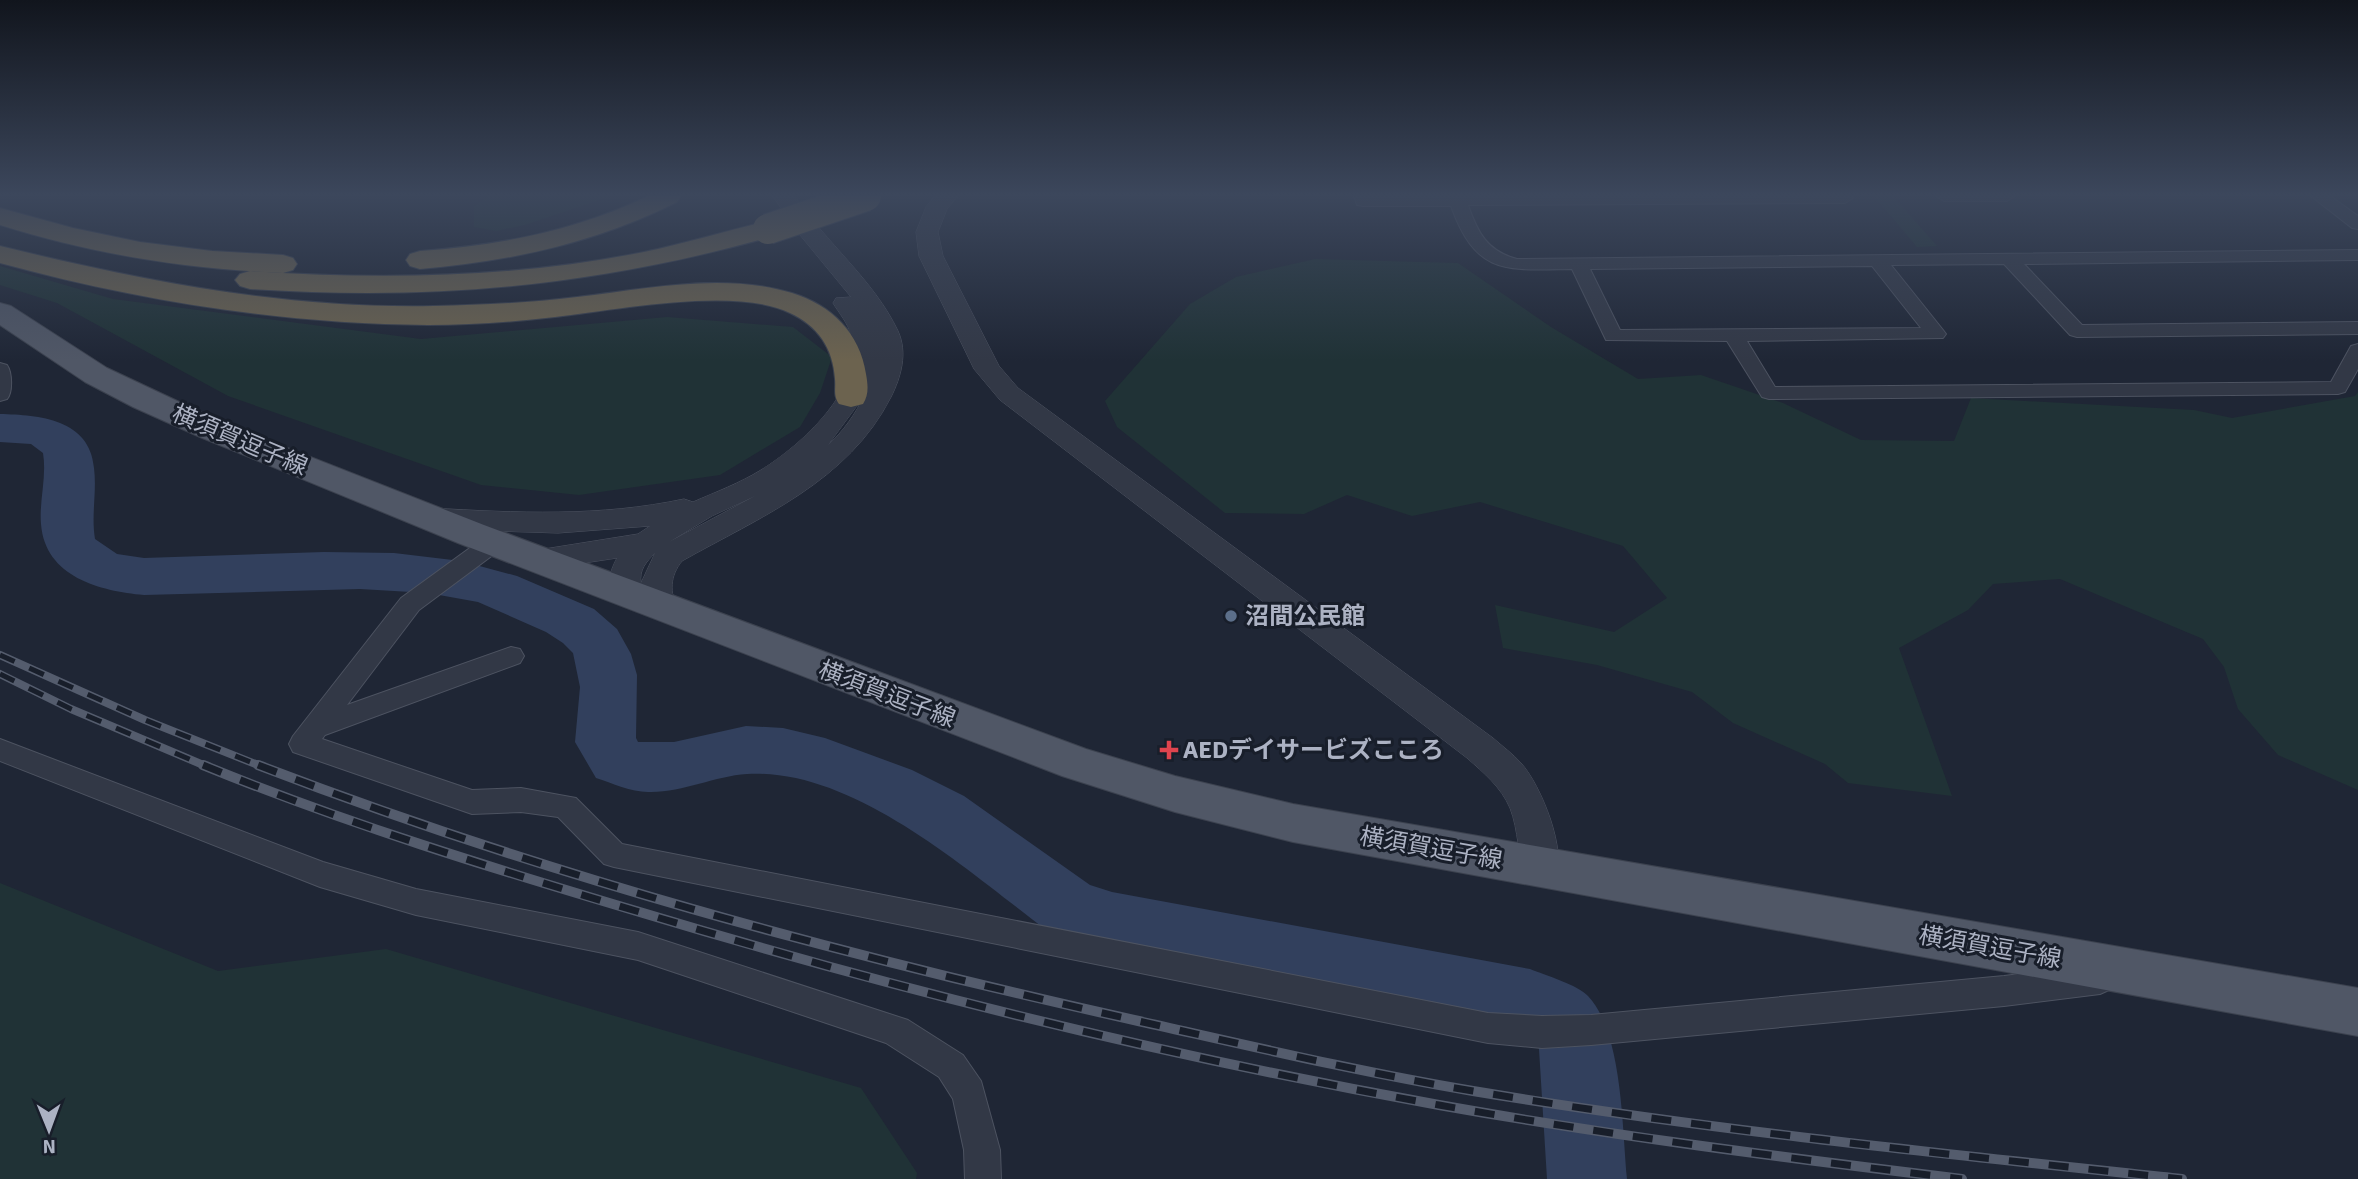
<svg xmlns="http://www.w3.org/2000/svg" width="2358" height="1179" viewBox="0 0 2358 1179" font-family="Signika,'Noto Sans JP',sans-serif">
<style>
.green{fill:#203236}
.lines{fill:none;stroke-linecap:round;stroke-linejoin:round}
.river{fill:#32405d;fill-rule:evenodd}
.minor-casing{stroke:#4d5361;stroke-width:2}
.tertiary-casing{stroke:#4d5361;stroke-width:1}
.primary-casing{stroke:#3c424f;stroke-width:2}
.motorway-casing{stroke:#3a404d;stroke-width:2}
.minor{fill:#323846;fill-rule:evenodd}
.tertiary{fill:#323846;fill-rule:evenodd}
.primary{fill:#505766;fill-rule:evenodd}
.motorway{fill:#6c634f;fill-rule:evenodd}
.rail-far1-casing{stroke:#545c6d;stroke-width:8}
.rail-casing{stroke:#545c6d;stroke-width:10}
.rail-far1{stroke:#181e2a;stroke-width:5;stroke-dasharray:16;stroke-linecap:butt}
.rail{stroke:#181e2a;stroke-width:7;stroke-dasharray:20;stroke-linecap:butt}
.motorway-bridge-casing{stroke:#3a404d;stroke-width:32;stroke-linecap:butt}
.motorway-bridge{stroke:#6c634f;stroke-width:30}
.service-dot{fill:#5c6f8a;stroke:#181e2a;stroke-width:2.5}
.health-dot{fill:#e0444e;stroke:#181e2a;stroke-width:2.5}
.labels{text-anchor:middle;stroke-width:6;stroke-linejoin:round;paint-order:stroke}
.street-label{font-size:24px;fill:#acb2c3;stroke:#181e2a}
.poi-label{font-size:24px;font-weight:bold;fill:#acb2c3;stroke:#181e2a;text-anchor:start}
</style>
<rect width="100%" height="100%" fill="#1f2635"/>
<g class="green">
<polygon points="488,196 611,196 525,225 496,231 474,227 474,206"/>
<polygon points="1874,196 1893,196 1937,246 1917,247"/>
<polygon points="1315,259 1458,263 1551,327 1638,379 1701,375 1783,403 1861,440 1954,441 1971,398 2194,410 2232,418 2355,396 2358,392 2358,790 2278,755 2238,709 2224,667 2203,639 2060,579 1993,584 1968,610 1899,648 1952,796 1848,783 1825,764 1733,723 1692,692 1597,665 1503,648 1495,605 1614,632 1667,598 1623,546 1480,502 1412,516 1347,495 1304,514 1225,513 1117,427 1105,401 1190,304 1236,277"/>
<polygon points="0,266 113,299 421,339 667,317 793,327 832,357 820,393 800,427 720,475 579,495 481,485 228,396 57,303 0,285"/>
<polygon points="0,883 218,971 386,949 861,1088 917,1173 916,1179 0,1179"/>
</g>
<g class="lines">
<path class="river" d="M 0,414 C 39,415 90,419 94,468 C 97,492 91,515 95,539 L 117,554 L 144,558 L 324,552 L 394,553 L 461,561 L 517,576 L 594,609 L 617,629 L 631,654 L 637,675 L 636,738 L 638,742 L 674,742 L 746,726 L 783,728 L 825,738 L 912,770 L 964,796 L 1090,885 L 1112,892 L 1530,969 C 1545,975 1578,985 1588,996 C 1623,1033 1622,1129 1627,1179 L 1547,1179 L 1539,1049 L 1536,1043 L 1518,1033 L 1112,952 L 1045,929 C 965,869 853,768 747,774 C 714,776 682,793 648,792 C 631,792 612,783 596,778 L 575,742 L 580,687 L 573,653 L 563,643 L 546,632 L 478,602 L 428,593 L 360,589 L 144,595 C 100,591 45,577 41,524 C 39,500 47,477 43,453 L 31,444 L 0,442 Z"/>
<defs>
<g id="minor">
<path d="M 1354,196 L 1852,196 L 1853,198 L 1845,203 L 1468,205 C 1478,233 1487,251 1517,259 L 2358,250 L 2358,260 L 2024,264 L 2082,325 L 2358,322 L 2358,334 L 2077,337 L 2070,335 L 2004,264 L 1891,265 L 1943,330 L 1946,334 L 1943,338 L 1747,341 L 1775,387 L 2331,382 L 2351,346 L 2358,344 L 2358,369 L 2345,392 L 2338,394 L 1769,399 L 1762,397 L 1727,341 L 1606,340 L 1572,269 C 1506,270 1476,276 1451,206 L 1363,206 L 1357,205 ZM 1872,266 L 1921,328 L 1620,330 L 1590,269 Z"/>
<polygon points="1936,196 2015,196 2007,201 1944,201"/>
<polygon points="2311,196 2330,196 2358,216 2358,229 2352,228"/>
<path d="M 0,363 L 7,365 C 12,372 13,392 7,399 L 0,401 Z"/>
<polygon points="493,535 501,537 505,543 501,549 419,610 347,705 511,647 520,649 524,656 520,663 325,735 322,739 472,790 521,788 576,798 622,844 1488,1013 1542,1016 1591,1015 2004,976 2100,964 2111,969 2116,979 2111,989 2100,994 2004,1006 1591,1045 1542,1048 1488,1043 614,867 604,864 558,817 521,812 472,814 293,752 289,744 293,736 401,598 485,537"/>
<polygon points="0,739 323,862 416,889 638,932 908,1020 963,1055 981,1081 1000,1150 1001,1179 965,1179 964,1150 953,1099 939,1077 886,1043 638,960 416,915 320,887 0,761"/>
</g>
<g id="tertiary">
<path d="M 773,196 L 795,196 C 825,242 874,280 898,331 C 908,353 901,377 891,397 C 848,482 760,517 682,561 C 670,576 669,592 678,609 L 673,617 L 662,620 L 651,617 L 641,596 L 637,603 L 626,606 L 615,603 C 605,587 609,573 617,558 L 538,570 L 527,567 L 523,560 L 527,553 L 538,550 L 638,534 L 650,526 L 558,533 L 463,530 L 420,525 L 416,518 L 420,511 L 431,508 C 517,513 600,517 684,499 L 693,502 C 716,492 740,483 761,470 C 800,446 866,388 851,335 C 848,323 839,313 833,303 L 836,298 L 851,297 L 800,235 ZM 865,395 C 855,414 844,431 828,445 ZM 755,496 L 669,542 L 712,516 ZM 655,553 L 641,583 C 639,570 646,562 655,553 Z"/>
<path d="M 935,196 L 958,196 L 947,209 L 938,232 L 943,256 L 999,366 L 1018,388 L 1493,738 C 1502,746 1513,754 1521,763 C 1541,785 1568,852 1555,879 L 1541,883 L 1527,879 C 1517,856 1519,831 1510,808 C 1501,787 1484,773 1467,758 L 1000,400 L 974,369 L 919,256 L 916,232 L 926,207 Z"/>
</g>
<polygon id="primary" points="0,303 11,306 107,368 224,423 484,525 1086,749 1175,776 1293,804 2358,988 2358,1036 1293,842 1175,812 1062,776 458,543 200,437 133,407 85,382 0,325"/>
<g id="motorway">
<path d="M 648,196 L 681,196 L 677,202 C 596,243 511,261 420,269 L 410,266 L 406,260 L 410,254 L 420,251 C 500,245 576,231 648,196 Z"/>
<path d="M 0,208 L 73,228 L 140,242 L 212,251 L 283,255 L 293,258 L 297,264 L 293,270 L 283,273 C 186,269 92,254 0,225 Z"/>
<path d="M 768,221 L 778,223 L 782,229 L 778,235 C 596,286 439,301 250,289 L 240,286 L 235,280 L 240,274 L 250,271 C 382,280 514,278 644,252 C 686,243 726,231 768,221 Z"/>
<path d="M 0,246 C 143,281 286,309 434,306 C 482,305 529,303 577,297 C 647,289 723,272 792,293 C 831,305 860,333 866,374 C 868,385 869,395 863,404 L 851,407 L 839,404 C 833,395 836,389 835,379 C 833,348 818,326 790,313 C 736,286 616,310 555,317 C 513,322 470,325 428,325 C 282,324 140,301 0,263 Z"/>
</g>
</defs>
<use href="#minor" class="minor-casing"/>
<use href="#tertiary" class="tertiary-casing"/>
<use href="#primary" class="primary-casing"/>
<use href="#motorway" class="motorway-casing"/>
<use href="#minor" class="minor"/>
<use href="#tertiary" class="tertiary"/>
<use href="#primary" class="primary"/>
<use href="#motorway" class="motorway"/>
<defs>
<g id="rail-far1">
<polyline points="0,655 145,720 263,767"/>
<polyline points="0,674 71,709 208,767"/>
</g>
<g id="rail">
<path d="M 203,765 C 347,824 495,869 643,913 C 905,992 1171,1057 1439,1105 C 1613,1136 1787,1158 1962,1179"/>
<path d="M 258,765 C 542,874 837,954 1134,1020 C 1246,1045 1359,1072 1473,1091 C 1708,1130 1946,1154 2182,1179"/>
</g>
</defs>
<use href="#rail-far1" class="rail-far1-casing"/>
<use href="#rail" class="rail-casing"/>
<use href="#rail-far1" class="rail-far1"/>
<use href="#rail" class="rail"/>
<defs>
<polyline id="motorway-bridge" points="768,229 866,196"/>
</defs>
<use href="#motorway-bridge" class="motorway-bridge-casing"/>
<use href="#motorway-bridge" class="motorway-bridge"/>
</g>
<linearGradient id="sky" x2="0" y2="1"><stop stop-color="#11151d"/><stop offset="0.54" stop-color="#3c475c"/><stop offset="1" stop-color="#3c475c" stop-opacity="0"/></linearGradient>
<rect width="2358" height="361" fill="url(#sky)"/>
<circle class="service-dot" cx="1231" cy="616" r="7"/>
<path class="health-dot" d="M1165.5 739.5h7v7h7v7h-7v7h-7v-7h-7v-7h7z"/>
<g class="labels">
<g class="street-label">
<text transform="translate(240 440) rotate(23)" y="8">横須賀逗子線</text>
<text transform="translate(887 694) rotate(21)" y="8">横須賀逗子線</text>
<text transform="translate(1431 848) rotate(10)" y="8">横須賀逗子線</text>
<text transform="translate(1990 947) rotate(10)" y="8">横須賀逗子線</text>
</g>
<g class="poi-label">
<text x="1245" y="624">沼間公民館</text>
<text x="1183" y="758">AEDデイサービズこころ</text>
</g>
</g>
<g transform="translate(49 1130) rotate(179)" stroke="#181e2a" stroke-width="5" paint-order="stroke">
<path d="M0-5L12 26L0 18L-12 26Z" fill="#acb2c3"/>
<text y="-10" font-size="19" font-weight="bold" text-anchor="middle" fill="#acb2c3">N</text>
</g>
</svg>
